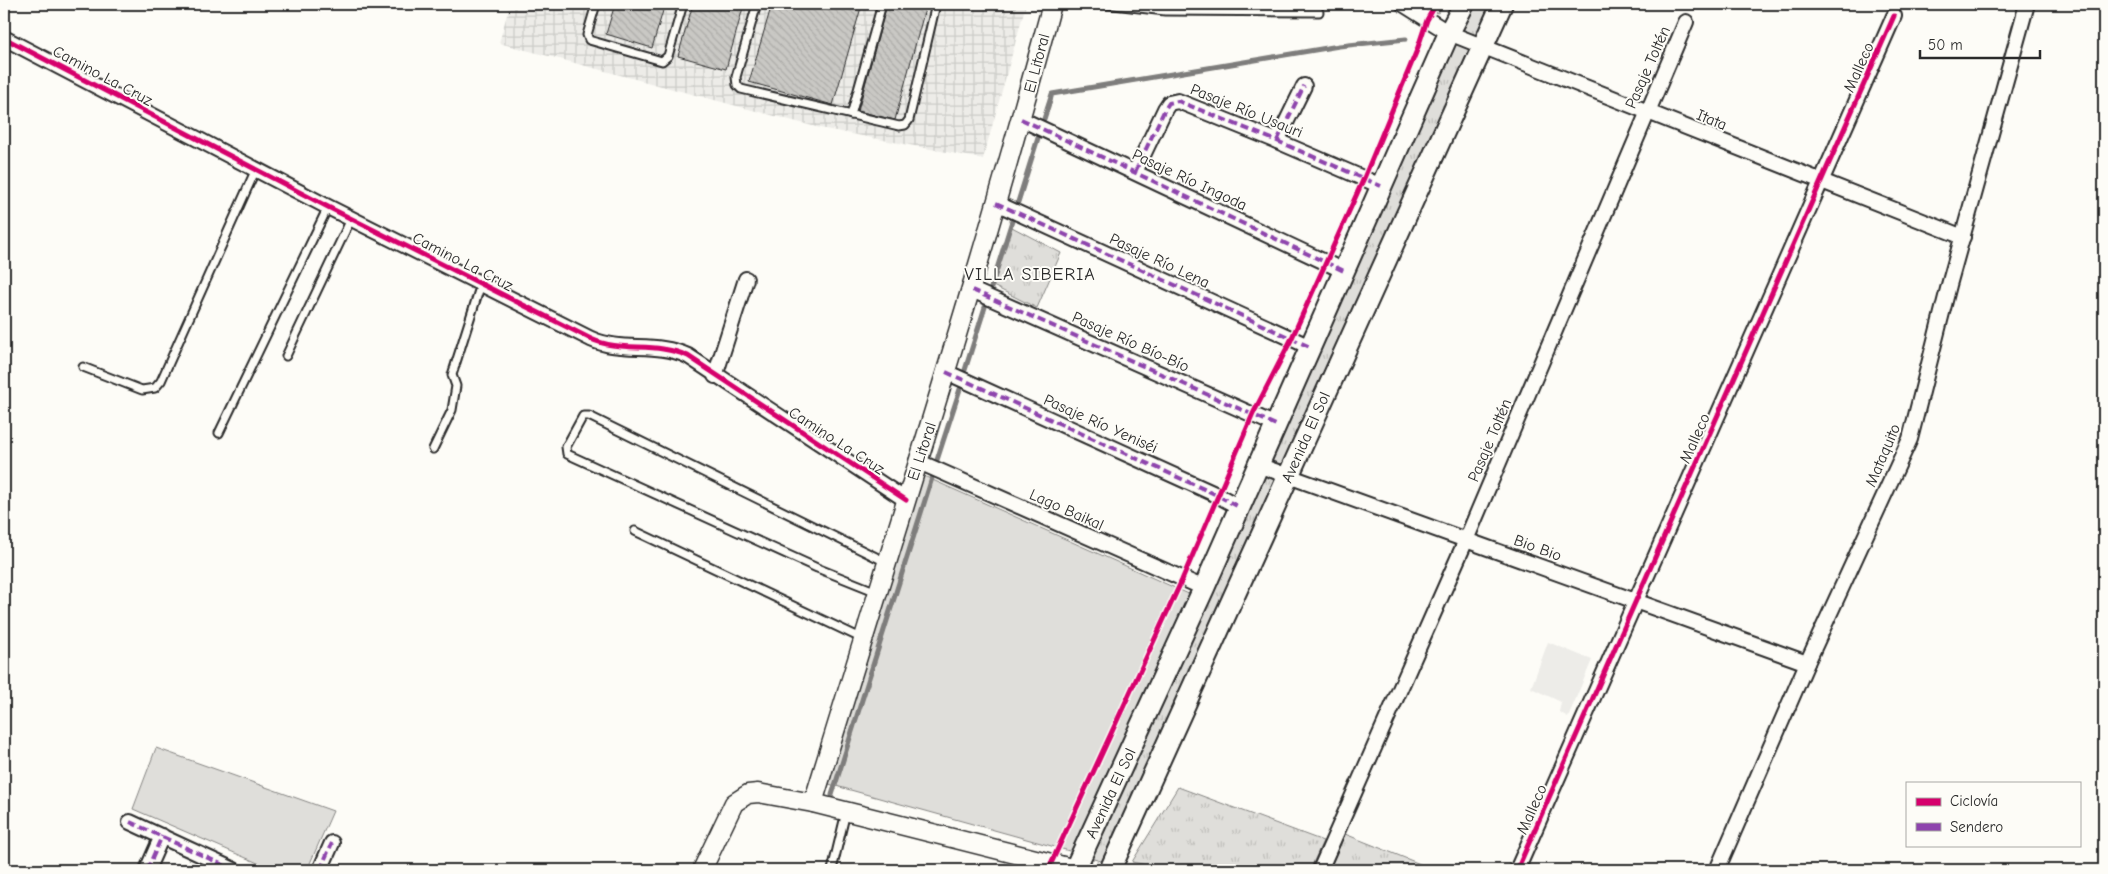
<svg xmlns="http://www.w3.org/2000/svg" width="2108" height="874" viewBox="0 0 2108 874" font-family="'Comic Neue',sans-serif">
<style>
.built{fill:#edece8}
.industrial{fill:url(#industrial-grid)}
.grass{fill:url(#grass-tufts);stroke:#858482}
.park{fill:#dfdeda;stroke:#858482}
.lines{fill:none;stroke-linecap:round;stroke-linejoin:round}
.stream{stroke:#7e7d7b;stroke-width:5}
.building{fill:url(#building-back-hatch);stroke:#2b2b2b}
.service-casing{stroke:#2b2b2b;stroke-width:11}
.minor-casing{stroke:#2b2b2b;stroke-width:18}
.tertiary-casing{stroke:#2b2b2b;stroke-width:21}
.secondary-casing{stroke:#2b2b2b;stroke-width:24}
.service{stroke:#fdfcf7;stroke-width:7}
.minor{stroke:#fdfcf7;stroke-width:14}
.tertiary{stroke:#fdfcf7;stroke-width:18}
.secondary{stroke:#fdfcf7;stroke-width:20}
.quiet{stroke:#8e44ad;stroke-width:4;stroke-dasharray:8 4;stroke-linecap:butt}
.cycleway-casing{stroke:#fdfcf7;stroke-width:8}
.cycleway{stroke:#d6006c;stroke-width:5}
.labels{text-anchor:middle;stroke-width:4;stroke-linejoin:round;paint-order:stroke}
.street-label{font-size:16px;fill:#2b2b2b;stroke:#fdfcf7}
.neighbourhood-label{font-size:18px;letter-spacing:1px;fill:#2b2b2b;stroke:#fdfcf7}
</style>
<defs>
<pattern id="industrial-grid" width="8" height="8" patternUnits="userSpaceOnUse" patternTransform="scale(1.25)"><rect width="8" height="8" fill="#edece8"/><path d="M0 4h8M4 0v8" fill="none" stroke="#cbcbc7"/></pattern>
<pattern id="grass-tufts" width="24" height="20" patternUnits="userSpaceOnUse" patternTransform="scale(1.25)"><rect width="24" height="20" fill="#dfdeda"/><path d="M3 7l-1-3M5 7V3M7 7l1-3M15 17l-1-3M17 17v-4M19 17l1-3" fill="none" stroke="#c0bfbb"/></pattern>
<pattern id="building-back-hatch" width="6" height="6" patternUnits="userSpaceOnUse" patternTransform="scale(1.25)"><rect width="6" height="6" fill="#c9c8c4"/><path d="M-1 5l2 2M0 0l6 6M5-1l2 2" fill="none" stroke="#adaca9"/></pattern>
</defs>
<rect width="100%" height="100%" fill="#fdfcf7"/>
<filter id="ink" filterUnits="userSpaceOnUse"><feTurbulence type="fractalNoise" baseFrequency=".02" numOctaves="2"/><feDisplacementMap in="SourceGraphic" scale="10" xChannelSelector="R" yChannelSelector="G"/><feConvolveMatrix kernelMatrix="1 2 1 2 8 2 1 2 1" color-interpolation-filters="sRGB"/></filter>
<g filter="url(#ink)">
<polygon class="built" points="1548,642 1592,660 1568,717 1559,712 1561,702 1531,688"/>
<polygon class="industrial" points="510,4 1026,4 983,159 820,128 499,43"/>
<g class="grass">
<polygon points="1465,4 1497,4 1108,863 1090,858"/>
<polygon points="1010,226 1061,253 1037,308 991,285"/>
<polygon points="1178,787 1323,841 1310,870 1170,870 1132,862"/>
<polygon points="1345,834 1435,870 1329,870"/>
</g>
<g class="park">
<polygon points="1416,4 1443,4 1438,13"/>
<polygon points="917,473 1191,595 1073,852 829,784"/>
<polygon points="156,748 333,811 307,870 274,870 133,809"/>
</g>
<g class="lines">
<g class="stream">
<polyline points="1536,4 1630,4"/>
<polyline points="1044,119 1052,94 1339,46 1406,39"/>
<polyline points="1018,202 1038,138"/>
<polyline points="991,288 1012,221"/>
<polyline points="965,370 985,307"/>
<polyline points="937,460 960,389"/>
<polyline points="832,795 932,478"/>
</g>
</g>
<g class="building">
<polygon points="615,4 665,4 652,48 606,34"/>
<polygon points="693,4 744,4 726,69 678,56"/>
<polygon points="772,4 862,4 833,105 749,82"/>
<polygon points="887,4 907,4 925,9 895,120 858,111"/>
</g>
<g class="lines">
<defs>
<g id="service">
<polyline points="596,4 587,35 589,40 662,61 668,56 683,4"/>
<polyline points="757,4 736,77 737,85 741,89 899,126 905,125 909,120 936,4"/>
<polyline points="1105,4 1165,11 1319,12"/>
<polyline points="851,115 882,4"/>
<polyline points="286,356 351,219"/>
<polyline points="83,367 142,390 155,388 161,381 256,169"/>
<polyline points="219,433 328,207"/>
<polyline points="433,449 452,410 456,386 452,375 481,284"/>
<polyline points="635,531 863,639"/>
<polyline points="877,592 817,568 567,454 566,447 583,416 589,416 886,562"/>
<polyline points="832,870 846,812"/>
</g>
<g id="minor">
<polyline points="1403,4 1449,33 1963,237"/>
<path d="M 4,38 L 328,207 L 591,339 C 622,353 655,341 688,356 L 906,500"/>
<polyline points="1021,119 1344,271"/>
<polyline points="1277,141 1304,86"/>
<polyline points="1135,172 1165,109 1169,103 1178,101 1277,141 1381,186"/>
<polyline points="996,203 1310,347"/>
<polyline points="972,290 1276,425"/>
<polyline points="946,372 1217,495 1239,507"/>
<polyline points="715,376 746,279"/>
<polyline points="917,461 1204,588"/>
<polyline points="1258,465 1807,663"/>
<polyline points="130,822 234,870"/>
<polyline points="147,870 162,836"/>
<polyline points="320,870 332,843"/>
<polyline points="1320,870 1466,540 1686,22"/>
<polyline points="1517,870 1894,16"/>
<polyline points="1717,870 1807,663 1910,439 1949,285 2027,4"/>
</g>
<g id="tertiary">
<path d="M 813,803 C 894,537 980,272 1052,4"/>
<polyline points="702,870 734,803 748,794 758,793 813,803 1075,869"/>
</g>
<g id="secondary">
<polyline points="1083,870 1075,869 1204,588 1449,33 1464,4"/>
<polyline points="1110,870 1502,4"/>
</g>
</defs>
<use href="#service" class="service-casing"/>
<use href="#minor" class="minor-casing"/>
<use href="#tertiary" class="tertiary-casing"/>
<use href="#secondary" class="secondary-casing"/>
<use href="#service" class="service"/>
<use href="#minor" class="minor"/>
<use href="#tertiary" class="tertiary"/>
<use href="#secondary" class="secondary"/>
<g class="quiet">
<polyline points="1021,119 1344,271"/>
<polyline points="1277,141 1304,86"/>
<polyline points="1135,172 1165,109 1169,103 1178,101 1277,141 1381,186"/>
<polyline points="996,203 1310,347"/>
<polyline points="972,290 1276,425"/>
<polyline points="946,372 1217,495 1239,507"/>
<polyline points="130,822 234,870"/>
<polyline points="147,870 162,836"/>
<polyline points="320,870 332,843"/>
</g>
<defs>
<g id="cycleway">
<path d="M 4,38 L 328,207 L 591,339 C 622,353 655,341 688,356 L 906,500"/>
<polyline points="1048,870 1182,580 1253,414 1291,340 1364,178 1417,50 1427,20 1436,4"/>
<polyline points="1517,870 1894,16"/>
</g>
</defs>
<use href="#cycleway" class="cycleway-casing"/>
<use href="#cycleway" class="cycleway"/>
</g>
</g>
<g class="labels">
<g class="street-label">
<text transform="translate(1036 63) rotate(-75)" y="6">El Litoral</text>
<text transform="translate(1647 67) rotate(-66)" y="6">Pasaje Toltén</text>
<text transform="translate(1858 67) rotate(-66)" y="6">Malleco</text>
<text transform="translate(103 75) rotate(28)" y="6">Camino La Cruz</text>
<text transform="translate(1247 110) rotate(22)" y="6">Pasaje Río Usauri</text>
<text transform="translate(1712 119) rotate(22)" y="6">Itata</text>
<text transform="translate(1190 179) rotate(25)" y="6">Pasaje Río Ingoda</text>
<text transform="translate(1160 260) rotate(25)" y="6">Pasaje Río Lena</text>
<text transform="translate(463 261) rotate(27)" y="6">Camino La Cruz</text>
<text transform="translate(1131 341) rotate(24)" y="6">Pasaje Río Bío-Bío</text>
<text transform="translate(1101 423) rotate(24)" y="6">Pasaje Río Yeniséi</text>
<text transform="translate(1305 437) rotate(-66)" y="6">Avenida El Sol</text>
<text transform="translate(1694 438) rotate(-66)" y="6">Malleco</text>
<text transform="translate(837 440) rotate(33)" y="6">Camino La Cruz</text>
<text transform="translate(1489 440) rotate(-67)" y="6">Pasaje Toltén</text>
<text transform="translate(921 451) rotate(-72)" y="6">El Litoral</text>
<text transform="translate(1882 455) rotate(-67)" y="6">Mataquito</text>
<text transform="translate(1067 509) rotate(24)" y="6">Lago Baikal</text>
<text transform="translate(1538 547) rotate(20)" y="6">Bio Bio</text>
<text transform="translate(1110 793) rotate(-65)" y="6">Avenida El Sol</text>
<text transform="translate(1531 809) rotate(-66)" y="6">Malleco</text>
</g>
<g class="neighbourhood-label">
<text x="1030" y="280">VILLA SIBERIA</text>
</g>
</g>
<rect width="2108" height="874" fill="none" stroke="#fdfcf7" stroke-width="20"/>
<rect x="10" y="10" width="2088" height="854" fill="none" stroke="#2b2b2b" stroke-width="2" filter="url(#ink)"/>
<rect x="1906" y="782" width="175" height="65" fill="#fdfcf7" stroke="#a9a8a5"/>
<rect x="1916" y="798" width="25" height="8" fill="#d6006c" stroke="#a9a8a5"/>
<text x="1950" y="806" font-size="15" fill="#2b2b2b">Ciclovía</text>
<rect x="1916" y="823" width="25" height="8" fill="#8e44ad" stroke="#a9a8a5"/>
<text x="1950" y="832" font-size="15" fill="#2b2b2b">Sendero</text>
<path d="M1920 50v8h120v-8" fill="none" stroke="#2b2b2b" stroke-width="2.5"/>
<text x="1928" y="50" font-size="15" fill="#2b2b2b" stroke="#fdfcf7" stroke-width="4" paint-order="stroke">50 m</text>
</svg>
